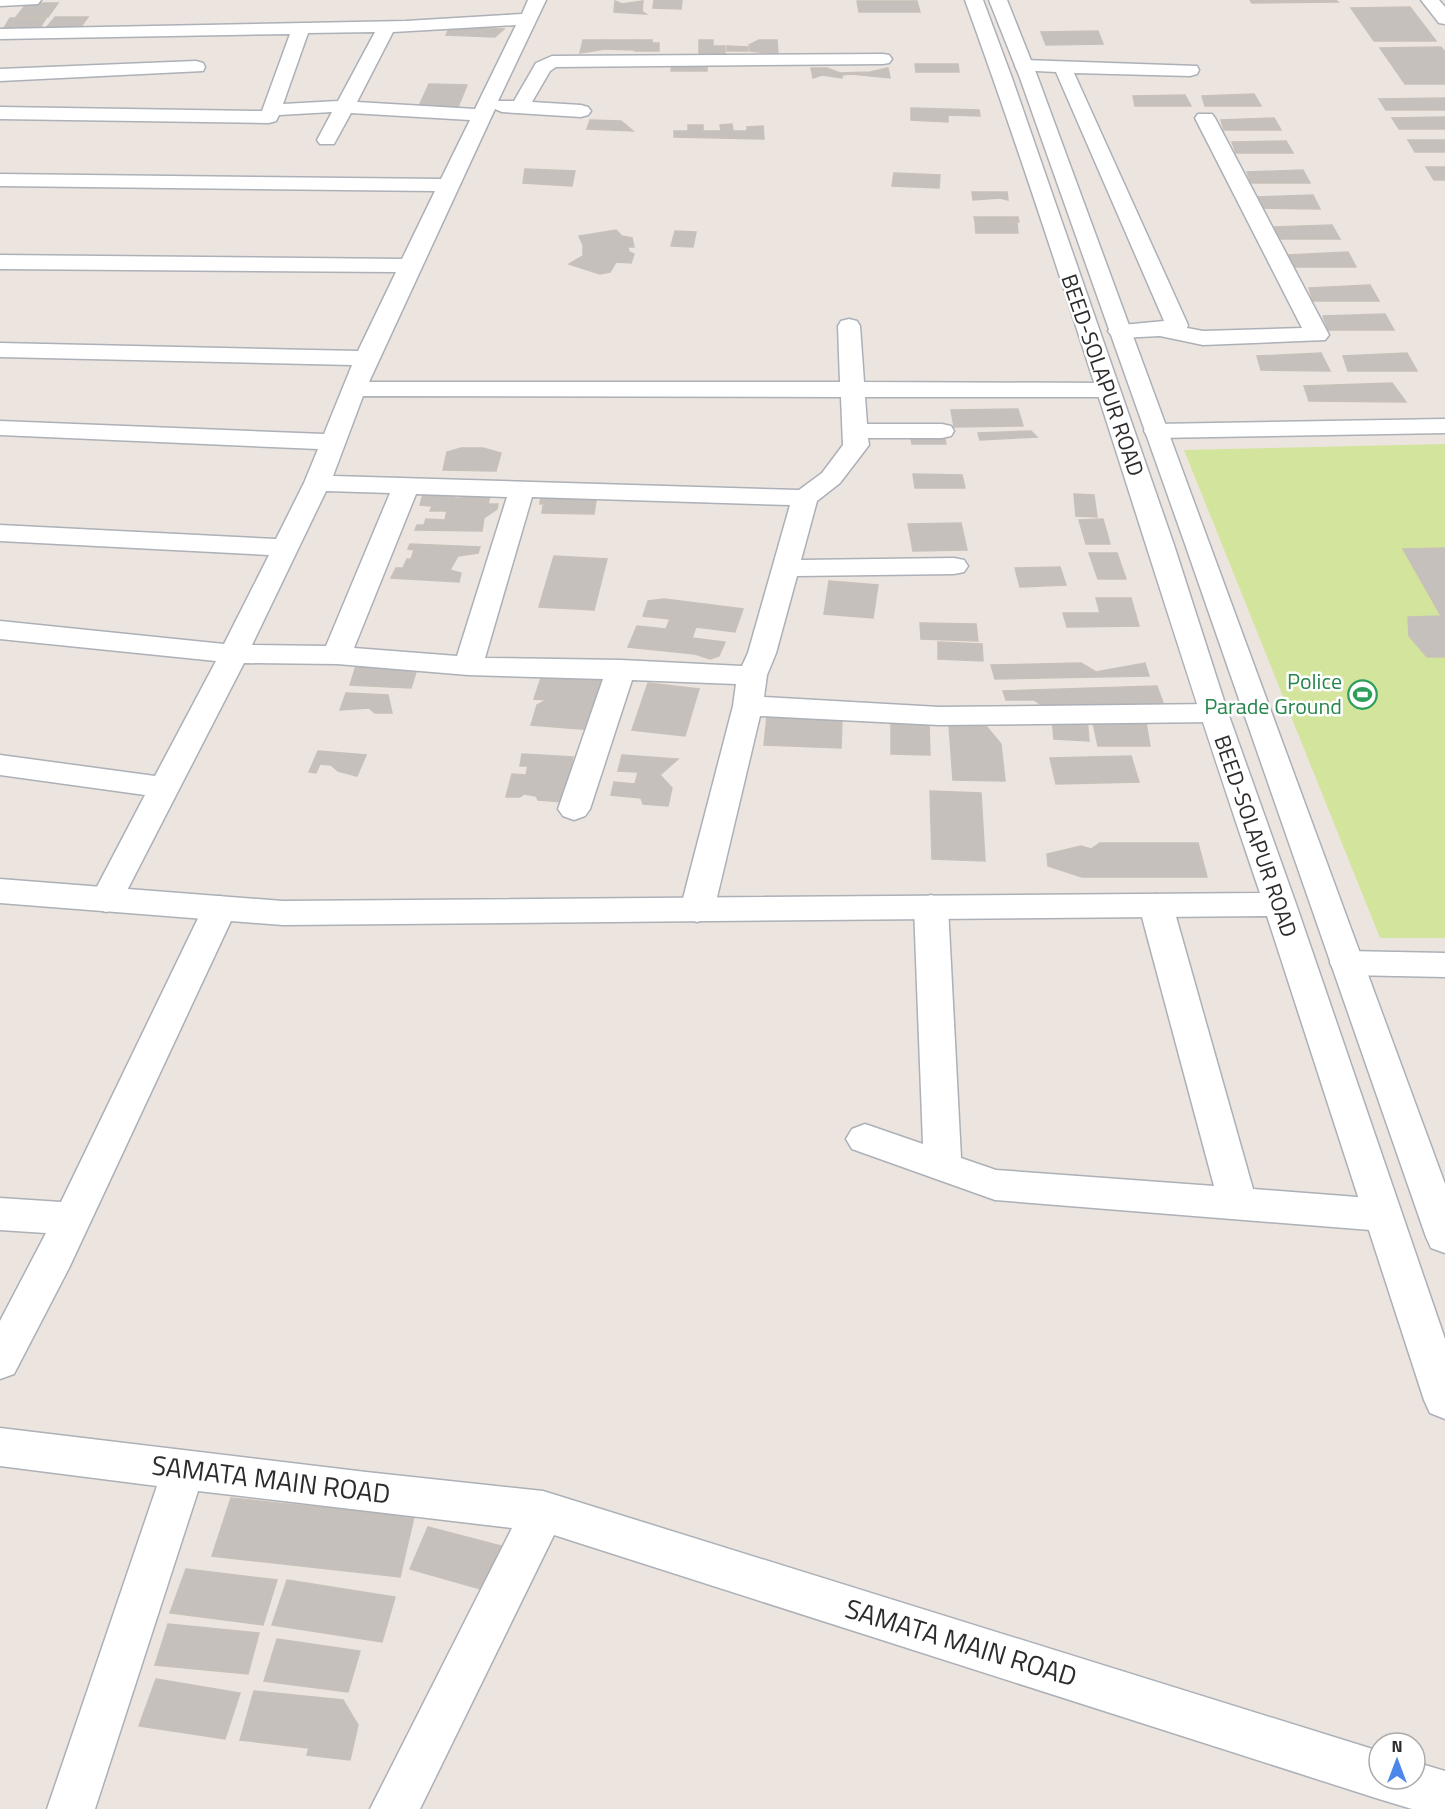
<svg xmlns="http://www.w3.org/2000/svg" width="1445" height="1809" viewBox="0 0 1445 1809" font-family="'Titillium Web',sans-serif">
<style>
.pitch{fill:#d3e59d}
.building{fill:#c5c0bb;stroke:#c8c0b9;stroke-width:1.5}
.lines{fill:none;stroke-linecap:round;stroke-linejoin:round}
.street-casing{stroke:#acb0b7;stroke-width:3}
.secondary-casing{stroke:#acb0b7;stroke-width:3}
.street{fill:#fff;fill-rule:evenodd}
.secondary{fill:#fff;fill-rule:evenodd}
.labels{text-anchor:middle;stroke-width:5;stroke-linejoin:round;paint-order:stroke}
.street-label{font-size:22px;fill:#2c2c2c;stroke:#fff}
.leisure-label{font-size:22px;fill:#27864d;stroke:#fff;text-anchor:end}
.near-street-label{font-size:27px;fill:#2c2c2c;stroke:#fff}
</style>
<rect width="100%" height="100%" fill="#ece4df"/>
<polygon class="pitch" points="1445,444 1445,938 1380,938 1184,450"/>
<g class="building">
<polygon points="654,0 682,0 681,9 653,8"/>
<polygon points="1250,0 1336,0 1338,2 1252,3"/>
<polygon points="615,1 622,4 643,1 642,11 646,14 614,12"/>
<polygon points="857,1 917,1 920,12 859,12"/>
<polygon points="27,3 58,3 48,17 16,17"/>
<polygon points="1410,7 1436,41 1374,41 1351,8"/>
<polygon points="55,17 88,17 80,28 46,28"/>
<polygon points="10,18 46,18 40,28 4,28"/>
<polygon points="450,27 504,29 495,37 446,35"/>
<polygon points="1098,31 1103,44 1046,45 1041,32"/>
<polygon points="583,40 607,40 604,49 580,53"/>
<polygon points="607,40 635,40 634,50 604,49"/>
<polygon points="635,40 652,40 652,43 659,43 659,51 635,51"/>
<polygon points="699,40 713,40 713,46 725,46 725,54 699,54"/>
<polygon points="759,40 777,40 778,54 750,51 749,45"/>
<polygon points="727,46 748,47 748,51 727,51"/>
<polygon points="1441,47 1445,52 1445,84 1405,84 1380,48"/>
<polygon points="672,63 707,63 707,71 671,71"/>
<polygon points="915,64 958,64 959,72 916,72"/>
<polygon points="811,68 827,68 840,73 870,72 888,68 890,78 851,74 842,75 842,78 822,75 813,78"/>
<polygon points="429,84 467,85 458,107 419,106"/>
<polygon points="1254,94 1261,106 1205,106 1202,96"/>
<polygon points="1185,95 1191,106 1135,106 1133,96"/>
<polygon points="1445,98 1445,110 1386,110 1379,99"/>
<polygon points="911,108 979,110 980,116 948,115 948,122 911,120"/>
<polygon points="1445,117 1445,129 1399,129 1392,118"/>
<polygon points="1274,118 1281,130 1224,130 1221,120"/>
<polygon points="590,120 621,121 633,131 587,129"/>
<polygon points="732,124 733,131 747,131 747,127 763,126 764,139 674,137 674,131 688,131 688,125 703,125 703,131 721,131 720,125"/>
<polygon points="1408,140 1445,140 1445,152 1415,152"/>
<polygon points="1286,141 1293,153 1236,153 1232,142"/>
<polygon points="1426,167 1445,167 1445,180 1434,180"/>
<polygon points="525,169 575,171 572,186 523,183"/>
<polygon points="1303,170 1310,183 1251,183 1247,172"/>
<polygon points="894,173 940,175 939,188 892,186"/>
<polygon points="972,192 1007,192 1008,200 1000,198 973,200"/>
<polygon points="1313,195 1320,209 1260,208 1256,197"/>
<polygon points="974,217 1018,217 1019,222 975,221"/>
<polygon points="975,222 1017,223 1018,233 976,233"/>
<polygon points="1332,225 1340,239 1278,239 1274,227"/>
<polygon points="616,230 622,236 632,238 634,247 628,247 629,252 634,254 631,263 616,262 610,272 600,274 569,264 583,256 583,245 579,236"/>
<polygon points="675,231 696,232 693,247 671,246"/>
<polygon points="1348,252 1356,267 1292,267 1288,255"/>
<polygon points="1370,285 1379,301 1313,301 1309,288"/>
<polygon points="1385,314 1394,330 1328,330 1323,316"/>
<polygon points="1321,353 1330,371 1261,370 1257,356"/>
<polygon points="1407,353 1417,371 1348,371 1343,356"/>
<polygon points="1392,383 1406,402 1309,401 1304,386"/>
<polygon points="1018,409 1023,426 954,427 951,410"/>
<polygon points="1031,431 1037,437 980,440 978,433"/>
<polygon points="910,434 944,434 946,444 912,444"/>
<polygon points="461,448 483,448 501,453 496,471 443,470 447,452"/>
<polygon points="913,474 962,475 965,488 915,488"/>
<polygon points="576,493 597,494 594,514 542,513 543,506 550,504 540,504 541,495 575,499"/>
<polygon points="423,494 455,494 454,498 462,498 463,494 490,495 488,504 498,504 497,509 484,518 482,531 415,530 417,525 424,525 426,519 445,520 447,511 430,511 432,506 420,505"/>
<polygon points="1074,494 1094,495 1097,517 1076,516"/>
<polygon points="1103,519 1110,544 1086,544 1079,520"/>
<polygon points="961,523 967,550 913,551 908,524"/>
<polygon points="410,544 480,547 478,553 458,556 450,570 461,573 459,582 391,578 396,568 403,568 407,559 421,560 411,559 414,550 408,549"/>
<polygon points="1445,548 1445,657 1427,657 1409,636 1408,617 1441,616 1403,549"/>
<polygon points="1089,553 1117,553 1126,579 1098,579"/>
<polygon points="554,556 607,559 594,610 539,607"/>
<polygon points="1060,567 1066,585 1020,587 1015,568"/>
<polygon points="829,581 878,585 873,618 824,614"/>
<polygon points="1096,598 1131,598 1139,626 1067,627 1063,613 1100,613"/>
<polygon points="664,599 743,609 735,632 696,627 692,638 725,642 719,656 710,659 695,654 628,647 637,626 666,629 670,619 643,616 648,601"/>
<polygon points="920,623 976,624 978,641 921,639"/>
<polygon points="938,642 982,644 983,661 938,659"/>
<polygon points="1081,663 1096,672 1145,663 1149,676 995,679 991,665"/>
<polygon points="356,666 417,669 411,688 350,685"/>
<polygon points="543,672 609,678 593,730 531,725 537,705 547,700 534,699"/>
<polygon points="648,683 699,689 685,736 632,730"/>
<polygon points="1157,686 1163,703 1043,706 1034,700 1006,700 1003,691"/>
<polygon points="346,693 388,695 392,713 375,713 369,708 340,710"/>
<polygon points="767,716 842,720 841,748 764,745"/>
<polygon points="1052,717 1087,718 1089,741 1054,739"/>
<polygon points="1145,717 1150,746 1098,746 1092,718"/>
<polygon points="891,724 929,725 930,755 891,754"/>
<polygon points="949,725 986,726 1001,744 1005,781 953,780"/>
<polygon points="318,751 366,755 357,776 338,771 331,765 320,764 316,773 309,772"/>
<polygon points="522,754 573,757 563,802 538,800 536,796 524,794 520,797 506,797 512,774 526,775 528,766 520,766"/>
<polygon points="622,755 678,759 660,775 672,788 668,806 643,804 641,798 611,795 614,782 635,784 638,772 618,771"/>
<polygon points="1131,756 1139,782 1056,784 1050,758"/>
<polygon points="930,791 981,793 985,861 932,859"/>
<polygon points="1100,843 1198,843 1207,877 1082,877 1048,866 1047,854 1081,846 1091,849"/>
<polygon points="231,1498 414,1517 400,1577 212,1556"/>
<polygon points="428,1527 505,1547 488,1591 410,1569"/>
<polygon points="186,1569 277,1580 263,1625 170,1613"/>
<polygon points="287,1580 395,1597 382,1642 272,1625"/>
<polygon points="168,1624 259,1633 248,1674 155,1665"/>
<polygon points="277,1639 360,1651 348,1692 264,1681"/>
<polygon points="156,1679 240,1693 225,1739 139,1726"/>
<polygon points="254,1691 343,1700 358,1725 350,1760 307,1755 309,1748 240,1740"/>
</g>
<g class="lines">
<defs>
<g id="street">
<polygon points="0,0 41,0 38,4 0,6"/>
<path d="M 528,0 L 546,0 L 498,101 L 514,101 L 536,63 L 552,56 L 883,54 L 889,55 L 892,59 L 889,63 L 883,64 L 556,67 L 550,71 L 532,102 L 581,105 L 588,107 L 591,111 L 588,115 L 581,117 L 502,112 L 495,109 L 369,382 L 840,382 L 838,326 L 841,321 L 849,319 L 857,321 L 860,326 L 864,382 L 1108,383 L 1117,385 L 1120,390 L 1117,395 L 1108,397 L 865,397 L 867,424 L 942,424 L 951,426 L 954,431 L 951,436 L 942,438 L 868,438 L 869,445 L 840,483 L 817,501 L 801,560 L 954,558 L 964,560 L 968,566 L 964,572 L 954,574 L 797,576 L 776,653 L 767,675 L 764,697 L 939,707 L 1213,704 L 1223,706 L 1228,713 L 1223,720 L 1213,722 L 939,725 L 760,716 L 714,910 L 709,918 L 697,922 L 685,918 L 680,910 L 733,706 L 736,684 L 632,680 L 590,809 L 585,816 L 574,820 L 563,816 L 558,809 L 603,679 L 468,675 L 337,664 L 244,663 L 118,908 L 106,912 L 94,908 L 90,900 L 145,795 L 0,775 L 0,755 L 155,776 L 216,661 L 0,639 L 0,621 L 224,644 L 269,555 L 0,541 L 0,525 L 276,539 L 304,483 L 318,449 L 0,435 L 0,421 L 324,434 L 352,365 L 0,357 L 0,343 L 358,351 L 396,272 L 0,269 L 0,255 L 402,259 L 435,191 L 0,186 L 0,174 L 441,179 L 470,120 L 351,113 L 334,144 L 320,144 L 317,140 L 332,112 L 279,115 L 276,121 L 269,123 L 0,119 L 0,107 L 262,111 L 290,34 L 0,39 L 0,29 L 406,21 L 522,14 ZM 516,25 L 475,109 L 357,102 L 393,32 ZM 375,32 L 338,101 L 283,104 L 308,33 ZM 363,396 L 841,397 L 843,445 L 822,473 L 799,490 L 333,476 ZM 326,491 L 390,493 L 326,646 L 252,645 ZM 416,494 L 507,497 L 457,656 L 354,648 ZM 532,497 L 790,505 L 748,653 L 742,666 L 621,660 L 485,658 Z"/>
<polygon points="1421,0 1439,0 1445,7 1445,24 1439,23"/>
<polygon points="1024,60 1197,66 1199,70 1197,74 1190,76 1074,73 1188,325 1187,328 1203,331 1302,328 1195,118 1198,114 1212,114 1215,118 1329,335 1325,340 1203,345 1160,336 1120,338 1112,336 1108,331 1112,326 1164,321 1056,72 1017,70 1015,66 1017,62"/>
<polygon points="196,61 203,63 205,67 203,71 0,81 0,69"/>
<polygon points="1445,419 1445,433 1156,438 1147,436 1144,431 1147,426 1156,424"/>
<polygon points="1156,894 1168,898 1173,906 1253,1189 1383,1199 1397,1204 1402,1215 1397,1226 1383,1231 995,1200 852,1149 846,1139 852,1129 865,1124 923,1144 914,907 919,899 931,895 943,899 948,907 961,1158 996,1170 1214,1186 1139,906 1144,898"/>
<polygon points="220,896 232,900 237,908 69,1268 14,1374 0,1379 0,1321 46,1233 0,1230 0,1198 61,1202 203,908 208,900"/>
<polygon points="1347,951 1445,953 1445,977 1347,975 1335,972 1330,963 1335,954"/>
<polygon points="0,1428 366,1472 543,1491 1379,1751 1379,1779 1415,1779 1415,1762 1445,1771 1445,1809 1412,1809 1379,1799 554,1535 420,1809 370,1809 512,1528 198,1491 95,1809 47,1809 157,1486 0,1466"/>
</g>
<g id="secondary">
<path d="M 965,0 L 983,0 L 1012,78 L 1174,545 L 1228,713 L 1296,904 L 1445,1339 L 1445,1419 L 1430,1413 L 1424,1400 L 1267,916 L 283,925 L 0,903 L 0,879 L 283,901 L 1260,893 C 1158,596 1072,295 965,0 Z"/>
<polygon points="989,0 1007,0 1038,78 1445,1184 1445,1253 1431,1248 1426,1237 1185,544 1020,78"/>
</g>
</defs>
<use href="#street" class="street-casing"/>
<use href="#secondary" class="secondary-casing"/>
<use href="#street" class="street"/>
<use href="#secondary" class="secondary"/>
</g>
<defs>
<symbol id="stadium-ring" viewBox="-11 -11 22 22"><circle r="9.5" fill="#fff" stroke="#2e9e5b" stroke-width="1.5"/><path d="M0-5a6.5 5 0 1 0 0 10a6.5 5 0 1 0 0-10ZM-3.5-1.8h7v3.6h-7Z" fill="#2e9e5b"/></symbol>
</defs>
<g fill-rule="evenodd">
<use href="#stadium-ring" x="1346" y="678" width="33" height="33"/>
</g>
<g class="labels">
<g class="street-label">
<text transform="translate(1103 375) rotate(71)" y="8">BEED-SOLAPUR ROAD</text>
<text transform="translate(1256 836) rotate(71)" y="8">BEED-SOLAPUR ROAD</text>
</g>
<g class="leisure-label">
<text x="1342" y="689">Police<tspan x="1342" dy="25">Parade Ground</tspan></text>
</g>
<g class="near-street-label">
<text transform="translate(271 1480) rotate(7)" y="9">SAMATA MAIN ROAD</text>
<text transform="translate(961 1643) rotate(17)" y="9">SAMATA MAIN ROAD</text>
</g>
</g>
<g transform="translate(1397 1761)"><circle r="28" fill="#ffffff" stroke="#ababab" stroke-width="1.5"/>
<path d="M0-4.5L10 22L0 15L-10 22Z" fill="#4d87ec"/>
<text y="-9" font-size="16" font-weight="bold" text-anchor="middle" fill="#2c2c2c">N</text>
</g>
</svg>
